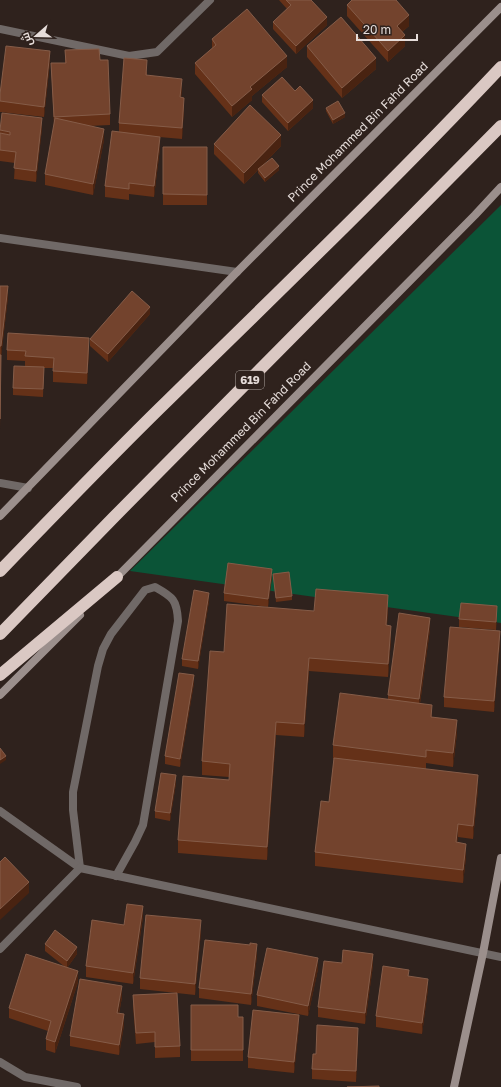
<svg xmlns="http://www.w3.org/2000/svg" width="501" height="1087" viewBox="0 0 501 1087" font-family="'Golos Text',Cairo,sans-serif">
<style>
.green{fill:#0b5437}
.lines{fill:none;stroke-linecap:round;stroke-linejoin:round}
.lane{stroke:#706967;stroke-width:8}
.street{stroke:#706967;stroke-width:8}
.secondary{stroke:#9b8f8c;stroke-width:8}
.highway{stroke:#dac8c3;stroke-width:12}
.wall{fill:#653118}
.shaded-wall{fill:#492311}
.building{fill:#73432d;stroke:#855c48}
.labels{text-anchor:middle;stroke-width:4;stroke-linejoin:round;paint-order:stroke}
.shield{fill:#2f221d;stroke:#afa5a1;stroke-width:1}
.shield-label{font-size:11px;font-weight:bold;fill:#e6ddda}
.street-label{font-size:12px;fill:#e6ddda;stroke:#2f221d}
</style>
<rect width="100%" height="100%" fill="#2f221d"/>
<polygon class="green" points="501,205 501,623 130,571"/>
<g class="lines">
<path class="lane" d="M 80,868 L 73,810 L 73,792 L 98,666 L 103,649 L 111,634 L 145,590 L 155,587 C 173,597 177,600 178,621 L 143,825 L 135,842 L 116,876"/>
<g class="street">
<polyline points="0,29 129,56 157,52 210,0"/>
<polyline points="0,238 237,272"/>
<polyline points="0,483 28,488"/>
<polyline points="0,811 80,868 501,957"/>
<polyline points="0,949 80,868"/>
<polyline points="0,1062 25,1077 77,1087"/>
</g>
<g class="secondary">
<polyline points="0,516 237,272 501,7"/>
<polyline points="114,580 475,215 501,187"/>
<polyline points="0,695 80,615"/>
<polyline points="454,1087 483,953 501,858"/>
</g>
<g class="highway">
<path d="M 0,571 C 53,516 106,461 160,408 C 275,295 391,184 501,67"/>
<polyline points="0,634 114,517 501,126"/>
<polyline points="0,675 117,577"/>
</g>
</g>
<g class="wall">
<polygon points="279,0 311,0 327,25 296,54 273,29 273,22 287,9"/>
<polygon points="347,5 409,26 402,32 405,46 388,62 347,16"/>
<polygon points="212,39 287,67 252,96 252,100 232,117 195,74 195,63 212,49"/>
<polygon points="307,46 376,69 342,98 307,57"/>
<polygon points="65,50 100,60 110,114 110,125 89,126 104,140 93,195 45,185 45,174 54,126 51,63 65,63"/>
<polygon points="50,62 44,117 0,112 0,94"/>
<polygon points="147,71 147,76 182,89 181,97 184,108 182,139 148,136 160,148 154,197 129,194 129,200 105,197 105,186 119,132 119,123"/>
<polygon points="295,91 313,108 288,131 262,102 262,95"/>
<polygon points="326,108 345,117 333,124 326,111"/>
<polygon points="42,128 36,182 14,179 15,163 0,161 0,130"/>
<polygon points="214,144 281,146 260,168 279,170 265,182 258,173 258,170 244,184 214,154"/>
<rect x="163" y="147" width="44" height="58"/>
<polygon points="0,286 8,297 1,357 0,429"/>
<polygon points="150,314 108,362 90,346 90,339"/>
<polygon points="89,349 87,384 53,382 53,368 44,368 43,397 13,395 13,388 25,366 25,361 7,360 7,350"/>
<polygon points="273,574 292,596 292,600 276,602"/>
<polygon points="272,577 268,607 224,601 224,593"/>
<polygon points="209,601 198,669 182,666 182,659"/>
<polygon points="388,608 387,625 391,639 388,677 309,671 304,737 276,735 267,860 178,853 178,840 229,780 229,777 202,775 202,761 224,652"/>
<polygon points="497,613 496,630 459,627 459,619"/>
<polygon points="430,629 420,704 432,717 457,733 453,767 426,763 426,769 478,789 473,839 458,837 457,842 466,857 463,883 315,866 315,852 329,802 334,759 333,759 333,745 388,699 388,695"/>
<polygon points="500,642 494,712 444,707 444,697"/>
<polygon points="194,683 180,767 165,764 165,756"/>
<polygon points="176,783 170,821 155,818 155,811"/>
<polygon points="143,917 133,984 86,977 86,966 124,925"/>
<polygon points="201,931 195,995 140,989 140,978"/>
<polygon points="45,944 77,954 67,968 78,982 55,1053 46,1050 46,1039 48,1031 9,1018 9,1008 65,967 45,951"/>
<polygon points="250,945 257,955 251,1005 199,998 199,988"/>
<polygon points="342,963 373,965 365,1024 318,1017 318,1007"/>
<polygon points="318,969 308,1016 257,1006 257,995"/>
<polygon points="409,976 428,989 422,1034 376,1027 376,1016"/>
<polygon points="133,995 180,1046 180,1057 155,1058 155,1042 136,1044 133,1006"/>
<polygon points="122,997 119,1014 124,1025 119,1055 70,1046 70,1036"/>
<polygon points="191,1005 238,1017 243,1017 243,1061 191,1061"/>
<polygon points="299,1026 294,1073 248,1068 248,1057"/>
<polygon points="358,1039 356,1082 312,1079 312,1069 316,1054"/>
</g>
<g class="shaded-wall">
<polygon points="409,15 409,26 397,36 397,26"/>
<polygon points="327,17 327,25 296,54 296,46"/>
<polygon points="405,35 405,46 388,62 388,51"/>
<polygon points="50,51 50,62 44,117 44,107"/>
<polygon points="287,56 287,67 252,96 252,100 232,117 232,106 250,87"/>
<polygon points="376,58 376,69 342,98 342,88"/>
<polygon points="182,79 182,89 180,108 180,97"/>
<polygon points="184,98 184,108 182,139 182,128"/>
<polygon points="313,100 313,108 288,131 288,123"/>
<polygon points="345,113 345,117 333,124 333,120"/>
<polygon points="42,118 42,128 36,182 36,171"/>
<polygon points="104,129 104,140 93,195 93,184"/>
<polygon points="281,135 281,146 244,184 244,173"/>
<polygon points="160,137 160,148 154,197 154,186"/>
<polygon points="279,166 279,170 265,182 265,178"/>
<polygon points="8,286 8,297 1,357 1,346"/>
<polygon points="150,307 150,314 108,362 108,354"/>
<polygon points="89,338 89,349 87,384 87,373"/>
<polygon points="272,569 272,577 268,607 268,599"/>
<polygon points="209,593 209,601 198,669 198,661"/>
<polygon points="388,595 388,608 386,639 386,625"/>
<polygon points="497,606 497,613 496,630 496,622"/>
<polygon points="430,618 430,629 419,710 419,699"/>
<polygon points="391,626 391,639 388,677 388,664"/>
<polygon points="500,631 500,642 494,712 494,701"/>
<polygon points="309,658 309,671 304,737 304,724"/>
<polygon points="194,675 194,683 180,767 180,759"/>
<polygon points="432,705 432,719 431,717"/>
<polygon points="457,720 457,733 453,767 453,753"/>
<polygon points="276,722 276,735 267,860 267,847"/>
<polygon points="6,756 6,760 0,764 0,760"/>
<polygon points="176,775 176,783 170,821 170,813"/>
<polygon points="478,775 478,789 473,839 473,826"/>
<polygon points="458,824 458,837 456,856 456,842"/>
<polygon points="466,844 466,857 463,883 463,870"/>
<polygon points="29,882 29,893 0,920 0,909"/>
<polygon points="143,906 143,917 133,984 133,973"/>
<polygon points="201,920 201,931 195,995 195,984"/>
<polygon points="257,944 257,955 251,1005 251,994"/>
<polygon points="77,947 77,954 67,968 67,961"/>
<polygon points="373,954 373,965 365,1024 365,1013"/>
<polygon points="318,958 318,969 308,1016 308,1006"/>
<polygon points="78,971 78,982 55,1053 55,1042"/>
<polygon points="428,979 428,989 422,1034 422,1023"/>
<polygon points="122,986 122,997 117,1024 117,1013"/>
<polygon points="124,1014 124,1025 119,1055 119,1045"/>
<polygon points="299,1015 299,1026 294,1073 294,1062"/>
<polygon points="358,1028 358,1039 356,1082 356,1071"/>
</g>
<g class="building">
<polygon points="286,0 311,0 327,17 296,46 273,22 291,5"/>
<polygon points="352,0 396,0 409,15 397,26 405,35 388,51 347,5"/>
<polygon points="247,9 287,56 250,87 252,89 232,106 195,63 216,45 212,39"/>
<polygon points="341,17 376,58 342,88 307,46"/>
<polygon points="6,46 50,51 44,107 0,101 0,94"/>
<polygon points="99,49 100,60 108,60 110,114 54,117 51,63 66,63 65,50"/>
<polygon points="124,58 147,60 146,75 182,79 180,97 184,98 182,128 119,123"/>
<polygon points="282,77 295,91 300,86 313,100 288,123 262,95"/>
<polygon points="338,101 345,113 333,120 326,108"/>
<polygon points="250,105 281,135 244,173 214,144"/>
<polygon points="2,113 42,118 36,171 14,168 16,152 0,150 0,133 10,135 10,132 0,130"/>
<polygon points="55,118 104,129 93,184 45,174"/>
<polygon points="112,131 160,137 154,186 129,183 129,189 105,186"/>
<polygon points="163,147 207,147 207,195 163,194"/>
<polygon points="272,158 279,166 265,178 258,169"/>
<polygon points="0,286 8,286 1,346 0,346"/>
<polygon points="132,291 150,307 108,354 90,339"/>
<polygon points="8,333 89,338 87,373 53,371 54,358 25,356 26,351 7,350"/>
<polygon points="0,355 1,355 0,419"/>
<polygon points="14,366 44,367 43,389 13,388"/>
<polygon points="228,563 272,569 268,599 224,593"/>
<polygon points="289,572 292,596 276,598 273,574"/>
<polygon points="316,589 388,595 386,625 391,626 388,664 309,658 304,724 276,722 267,847 178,840 183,776 229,780 230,764 202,761 210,651 224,652 227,604 314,611"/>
<polygon points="194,590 209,593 198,661 182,659"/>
<polygon points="461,603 497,606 496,622 459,619"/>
<polygon points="399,613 430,618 419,699 388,695"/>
<polygon points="450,627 500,631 494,701 444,697"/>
<polygon points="179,673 194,675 180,759 165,756"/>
<polygon points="340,693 432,705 431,717 457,720 453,753 426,750 426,757 333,745"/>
<polygon points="0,748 6,756 0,760"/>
<polygon points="334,758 478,775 473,826 458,824 456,842 466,844 463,870 315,852 321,801 329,802"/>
<polygon points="161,773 176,775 170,813 155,811"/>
<polygon points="5,857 29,882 0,909 0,862"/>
<polygon points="127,904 143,906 133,973 86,966 92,920 124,925"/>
<polygon points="146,915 201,920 195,984 140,978"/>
<polygon points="55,930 77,947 67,961 45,944"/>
<polygon points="205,940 250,945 250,943 257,944 251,994 199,988"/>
<polygon points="267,948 318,958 308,1006 257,995"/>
<polygon points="343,950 373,954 365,1013 318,1007 324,961 342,963"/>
<polygon points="26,954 78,971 55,1042 46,1039 51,1021 9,1008"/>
<polygon points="383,966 409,970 408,976 428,979 422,1023 376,1016"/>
<polygon points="80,979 122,986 117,1013 124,1014 119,1045 70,1036"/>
<polygon points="177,993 180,1046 155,1047 155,1032 136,1033 133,995"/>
<polygon points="191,1005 238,1005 238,1017 243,1017 243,1050 191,1050"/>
<polygon points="253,1010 299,1015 294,1062 248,1057"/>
<polygon points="317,1025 358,1028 356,1071 312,1069 313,1054 316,1054"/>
<polygon points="379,1086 379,1087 347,1087"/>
</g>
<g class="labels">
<rect class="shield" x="236" y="371" width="28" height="18" rx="3"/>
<g class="shield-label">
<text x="250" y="384">619</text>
</g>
<g class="street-label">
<text transform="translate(358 132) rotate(-45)" y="4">Prince Mohammed Bin Fahd Road</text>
<text transform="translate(241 432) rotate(-45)" y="4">Prince Mohammed Bin Fahd Road</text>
</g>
</g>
<g transform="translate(36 36) rotate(250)" stroke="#2f221d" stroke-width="3" paint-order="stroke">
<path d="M0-3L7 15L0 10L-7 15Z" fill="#e6ddda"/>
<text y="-6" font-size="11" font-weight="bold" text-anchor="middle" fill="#e6ddda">ش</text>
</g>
<path d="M357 34v6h60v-6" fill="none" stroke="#e6ddda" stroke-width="2"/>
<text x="363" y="34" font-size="12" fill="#e6ddda" stroke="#2f221d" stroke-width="3" paint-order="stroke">20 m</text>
</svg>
